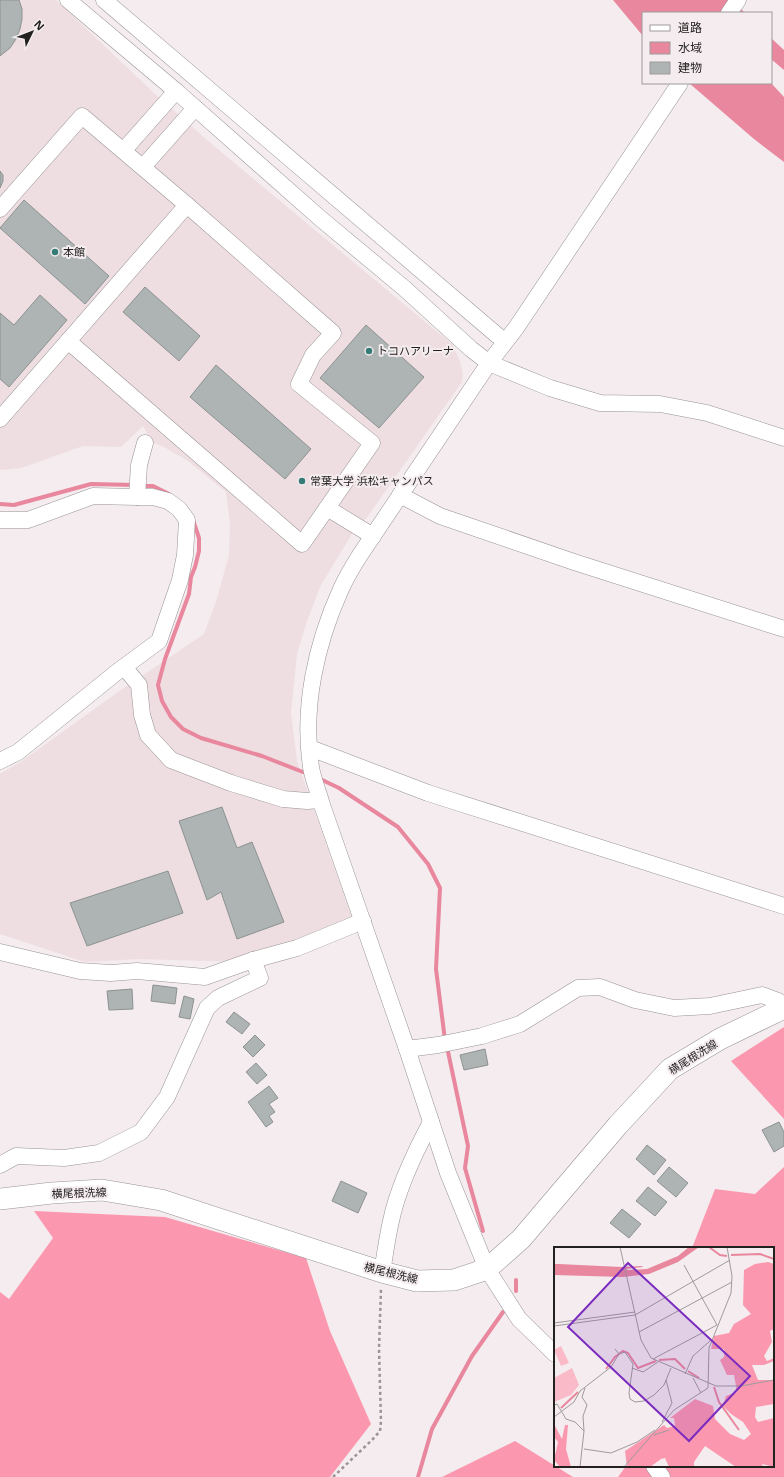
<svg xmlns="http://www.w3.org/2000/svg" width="784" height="1477" viewBox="0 0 784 1477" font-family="'Open Sans','Noto Sans JP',sans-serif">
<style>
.built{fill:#eedee1}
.forest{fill:#fb98af}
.water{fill:#e8879d}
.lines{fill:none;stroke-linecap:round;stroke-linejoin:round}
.stream{stroke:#e8879d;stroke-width:4}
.building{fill:#adb4b3;stroke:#8c9291}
.minor-casing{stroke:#999394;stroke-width:17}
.major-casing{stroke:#999394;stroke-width:22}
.path{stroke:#9a9495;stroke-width:2.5;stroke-dasharray:3 3;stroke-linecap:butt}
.minor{stroke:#fff;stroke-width:16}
.major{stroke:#fff;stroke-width:21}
.poi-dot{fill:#357c76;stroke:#f4ecee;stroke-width:1.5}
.labels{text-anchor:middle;stroke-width:4;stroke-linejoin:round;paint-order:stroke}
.poi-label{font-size:11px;fill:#232020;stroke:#f4ecee;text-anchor:start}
.street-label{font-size:11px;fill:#232020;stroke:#f4ecee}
.inset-river{fill:none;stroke:#e8879d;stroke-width:2}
.inset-road{fill:none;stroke:#a09a9c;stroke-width:1}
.view{fill:#7b2cbf;fill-opacity:0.15;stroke:#7b2cbf;stroke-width:2}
.inset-edge{fill:none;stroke:#232020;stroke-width:2}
</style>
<rect width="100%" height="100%" fill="#f4ecee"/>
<polygon class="built" points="0,0 56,0 154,93 214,146 453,345 460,362 463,374 462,382 368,516 352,534 321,585 307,621 297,654 291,713 297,761 352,918 241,962 139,959 85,962 0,934 0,774 22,761 118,692 204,634 216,602 229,555 230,523 226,492 188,461 164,447 152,442 143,426 121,447 83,446 21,468 0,470"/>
<g class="forest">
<polygon points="784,1027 784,1119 731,1061"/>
<polygon points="784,1167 784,1477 618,1477 626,1466 773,1466 773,1248 692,1248 715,1189 755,1194"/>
<polygon points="34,1211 165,1217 306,1258 330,1331 371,1424 330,1477 0,1477 0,1292 9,1299 53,1238"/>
<polygon points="515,1441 573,1477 442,1477"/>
</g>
<g class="water">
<polygon points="613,0 732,0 745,13 716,13 714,12 715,13 643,13 643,36"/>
<polygon points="771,38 784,50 784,70 771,59"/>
<polygon points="689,83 771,83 784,97 784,162 754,139"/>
</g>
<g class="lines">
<g class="stream">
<polyline points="141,486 153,486 169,494"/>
<polyline points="0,504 14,505 91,484 135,485"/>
<polyline points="193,520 199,538 199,551 195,567 191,577 189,594 165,659 158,685 162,701 171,717 183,729 201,738 262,756 308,774"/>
<polyline points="318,778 339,788 398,827 428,864 440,888 436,969 445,1040"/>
<polyline points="447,1047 468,1146 465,1168 483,1231"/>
<polyline points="516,1280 516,1291"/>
<polyline points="418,1477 432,1429 472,1356 503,1312"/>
</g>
</g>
<g class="building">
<polygon points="0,0 19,0 22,9 22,19 20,29 16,39 10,48 0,56"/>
<polygon points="0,171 3,175 3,181 0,188"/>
<polygon points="24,200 109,276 85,304 0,228"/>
<polygon points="145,287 200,336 179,361 123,312"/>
<polygon points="40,295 67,320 9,387 0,379 0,313 14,325"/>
<polygon points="366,325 424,377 379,428 320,378"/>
<polygon points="216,365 311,449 285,479 190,397"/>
<polygon points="222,807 237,848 252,842 284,922 237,939 221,892 207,900 179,821"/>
<polygon points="168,871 183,913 87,946 70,903"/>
<polygon points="153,985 177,988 175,1004 151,1001"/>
<polygon points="132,989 133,1009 109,1010 107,991"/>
<polygon points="184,996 194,999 190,1019 179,1017"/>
<polygon points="234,1012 250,1024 242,1034 226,1022"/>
<polygon points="255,1035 265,1045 253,1057 243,1047"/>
<polygon points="485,1049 488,1065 464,1070 460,1055"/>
<polygon points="256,1063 267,1075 257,1084 246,1072"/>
<polygon points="269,1086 278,1098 269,1104 275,1112 269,1116 273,1122 266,1127 248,1102"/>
<polygon points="779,1122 784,1132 784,1146 774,1152 762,1130"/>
<polygon points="647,1145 666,1160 654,1175 636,1159"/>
<polygon points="669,1167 688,1183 676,1197 657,1181"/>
<polygon points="341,1181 367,1193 358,1213 332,1201"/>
<polygon points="648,1187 667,1202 655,1216 636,1201"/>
<polygon points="622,1209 641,1224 629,1238 610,1223"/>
</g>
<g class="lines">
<defs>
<g id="minor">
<polyline points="68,0 176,91 321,219 404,288 471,349 489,363 550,388 600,403 660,404 707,413 784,438"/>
<polyline points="104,0 505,342"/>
<polyline points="729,13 738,0"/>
<polyline points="124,150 176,91"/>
<polyline points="143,167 195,108"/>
<polyline points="0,209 82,116 187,205 333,333 313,355 299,384 372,443 302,544 68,341"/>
<polyline points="0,419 187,205"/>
<polyline points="400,495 440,516 574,562 784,629"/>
<polyline points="327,508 373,536"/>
<polyline points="0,520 28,520 93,496 137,497"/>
<polyline points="124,667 139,685 142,715 148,735 171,760 231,783 283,799 307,801 320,800"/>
<polyline points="310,748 428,793 784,906"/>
<polyline points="0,761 18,752 117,672 159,641 180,580 185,555 187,520 179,509 168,501 153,497 137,497 139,465 145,443"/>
<polyline points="0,952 80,971 111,973 137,971 205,977 253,960 297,948 363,921"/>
<polyline points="407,1049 438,1045 482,1036 520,1024 578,988 600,987 635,1000 674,1008 710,1006 762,995 778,1001 784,1007"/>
<polyline points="0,1165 16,1156 64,1158 99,1153 141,1132 167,1097 207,1008 218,998 260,978 253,960"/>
<path d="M 382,1272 C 385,1255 387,1238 391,1221 C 398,1187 415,1152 431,1122"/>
<path d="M 555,1354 L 519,1319 L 487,1269 L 448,1173 L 407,1049 L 322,805 C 319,793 313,780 311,767 C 302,707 316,644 341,589 C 346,578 353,566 360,555 L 489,363 L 516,328 L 680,83"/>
<polyline points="654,1466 662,1477"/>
</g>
<polyline id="major" points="0,1199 52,1193 102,1190 161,1200 382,1272 417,1281 454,1280 487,1269 521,1239 618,1125 670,1069 720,1039 784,1008"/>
</defs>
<use href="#minor" class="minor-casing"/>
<use href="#major" class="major-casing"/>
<polyline class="path" points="333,1477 372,1440 380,1431 381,1421 379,1349 381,1289"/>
<use href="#minor" class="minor"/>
<use href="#major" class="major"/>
</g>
<g class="poi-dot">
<circle cx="55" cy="252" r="4"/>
<circle cx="369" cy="351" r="4"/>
<circle cx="302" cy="481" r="4"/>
</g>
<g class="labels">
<g class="poi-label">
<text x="63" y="256">本館</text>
<text x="377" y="355">トコハアリーナ</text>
<text x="310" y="485">常葉大学 浜松キャンパス</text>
</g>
<g class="street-label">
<text transform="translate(693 1057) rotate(-32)" y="4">横尾根洗線</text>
<text transform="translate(79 1193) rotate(-2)" y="4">横尾根洗線</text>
<text transform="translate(391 1273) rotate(14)" y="4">横尾根洗線</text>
</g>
</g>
<g transform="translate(554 1247)">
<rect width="220" height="220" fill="#f4ecee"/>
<path d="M 7,99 L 15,116 L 7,119 L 0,103 ZM 18,121 L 25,138 L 17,148 L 0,155 L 0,131 Z" fill="#fbbac8"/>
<path d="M 214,15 L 220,17 L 220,82 L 216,84 L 218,95 L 210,109 L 213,114 L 220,111 L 220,114 L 210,118 L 198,118 L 204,133 L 220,133 L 220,157 L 202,160 L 201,170 L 204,175 L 220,171 L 220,220 L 208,217 L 209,220 L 182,220 L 151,199 L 140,215 L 140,220 L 115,220 L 111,211 L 107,212 L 96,220 L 73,220 L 71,204 L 110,178 L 113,181 L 121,179 L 120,171 L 116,171 L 141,152 L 159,159 L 161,172 L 176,187 L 190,193 L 197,187 L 189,175 L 177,167 L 169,159 L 172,149 L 183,145 L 180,128 L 173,128 L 166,113 L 170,110 L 170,102 L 157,102 L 160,89 L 175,86 L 180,77 L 197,67 L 189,58 L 190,23 L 201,17 ZM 0,177 L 8,192 L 11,178 L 14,178 L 12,202 L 17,220 L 6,220 L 0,213 L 4,195 L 0,190 Z" fill="#fb98af"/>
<path d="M 135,0 L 145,0 L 124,15 L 95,27 L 69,30 L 0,28 L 0,17 L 4,17 L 68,20 L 88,19 L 89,20 L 71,22 L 75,23 L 93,22 L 124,9 Z" fill="#e8879d"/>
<path class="inset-river" d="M 155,0 L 166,8 L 173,9M 177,8 L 206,7 L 220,12M 105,113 L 121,112 L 131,122M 52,122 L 61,110 L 69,104 L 74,106 L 84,121 L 102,114M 134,124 L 145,131M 160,140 L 165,155 L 185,183M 7,161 L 24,145"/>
<path class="inset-road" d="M 66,0 L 87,93 L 97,111 L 162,139 L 187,139 L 220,133M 0,76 L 81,65M 0,79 L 81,68 L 176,13M 85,85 L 178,35M 61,102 L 65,107 L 71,105 L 79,117 L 75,146 L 76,152 L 81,155 L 90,154 L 100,148 L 110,138 L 117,121M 99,112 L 163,78 L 130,18M 78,121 L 89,125 L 104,115M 131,127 L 139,109 L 157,93M 139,131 L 147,146M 0,158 L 3,157 L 12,172 L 21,175 L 30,184 L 26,220M 0,170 L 20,155 L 26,144 L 57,120 L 65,107M 108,175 L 118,156 L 112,133M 30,184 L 29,169 L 33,158 L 28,150 L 31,141M 100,188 L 115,183M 30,202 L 57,206 L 83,195 L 101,183M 70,220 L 120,163 L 154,141 L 155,101 L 177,46 L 178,29 L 173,0"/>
<path class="view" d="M 74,16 L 196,129 L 135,194 L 14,80 Z"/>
<rect width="220" height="220" class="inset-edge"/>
</g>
<rect x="642" y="12" width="130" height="72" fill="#f4ecee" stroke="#a09a9c"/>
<rect x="650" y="25" width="20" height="6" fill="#ffffff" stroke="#a09a9c"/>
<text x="678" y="32" font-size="12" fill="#232020">道路</text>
<rect x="650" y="42" width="20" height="12" fill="#e8879d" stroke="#a09a9c"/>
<text x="678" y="52" font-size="12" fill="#232020">水域</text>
<rect x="650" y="62" width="20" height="12" fill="#adb4b3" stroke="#a09a9c"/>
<text x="678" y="72" font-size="12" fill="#232020">建物</text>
<g transform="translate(32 32) rotate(47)" stroke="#f4ecee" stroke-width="3" paint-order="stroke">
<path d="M0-3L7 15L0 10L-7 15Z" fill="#232020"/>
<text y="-6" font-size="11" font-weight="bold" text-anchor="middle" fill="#232020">N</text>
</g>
</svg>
